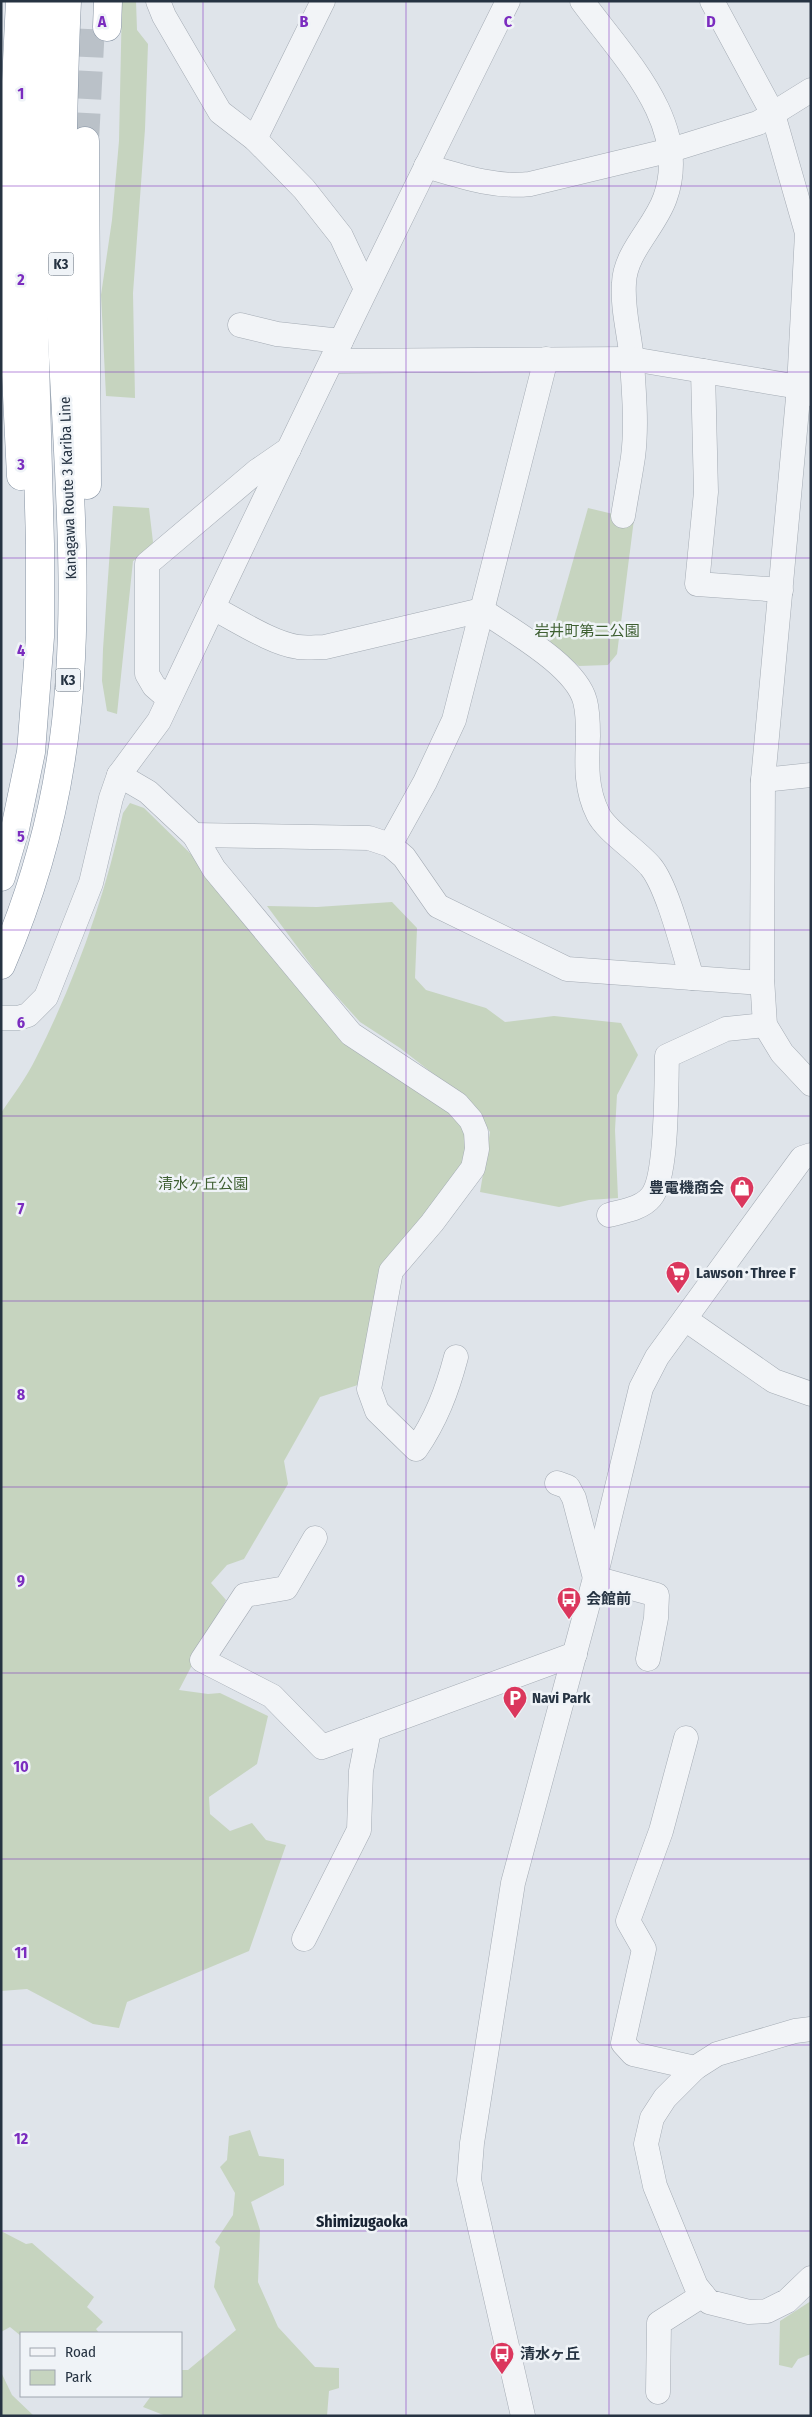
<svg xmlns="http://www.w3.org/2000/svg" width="812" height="2417" viewBox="0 0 812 2417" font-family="'Fira Sans Condensed','Noto Sans JP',sans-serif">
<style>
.green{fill:#c6d4bf}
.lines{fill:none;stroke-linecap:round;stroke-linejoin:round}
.highway-tunnel{stroke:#bac1c8;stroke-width:28;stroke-dasharray:28 14;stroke-linecap:butt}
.minor-casing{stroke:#a4abb4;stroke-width:25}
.highway-casing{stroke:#8592a2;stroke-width:29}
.minor{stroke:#f2f4f7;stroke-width:24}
.highway{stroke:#fff;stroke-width:28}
.grid{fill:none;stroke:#7b2cbf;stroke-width:1;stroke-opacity:0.55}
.labels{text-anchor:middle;stroke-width:5;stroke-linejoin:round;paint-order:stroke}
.shield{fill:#eff3f7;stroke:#626d78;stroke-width:1}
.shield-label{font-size:14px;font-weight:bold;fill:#263342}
.street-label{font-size:15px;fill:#263342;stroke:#eff3f7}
.park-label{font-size:15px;fill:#3e5f32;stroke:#eff3f7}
.poi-label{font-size:15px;font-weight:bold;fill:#263342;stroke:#eff3f7;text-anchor:start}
.neighbourhood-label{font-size:16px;font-weight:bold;fill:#182333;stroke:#eff3f7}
.grid-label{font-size:16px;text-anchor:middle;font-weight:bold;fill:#7b2cbf;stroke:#eff3f7;stroke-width:5;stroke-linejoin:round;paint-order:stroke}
</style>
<rect width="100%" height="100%" fill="#dfe4ea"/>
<g class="green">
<polygon points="122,1 136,1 137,30 148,44 145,129 133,293 135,398 106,396 101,295 112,220 119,141"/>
<polygon points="113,506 149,508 153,542 150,550 133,561 117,714 107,711 102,681 103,649"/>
<polygon points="588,508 634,519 617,654 608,665 579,666 550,642"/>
<path d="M 130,803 L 144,808 L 195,858 L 350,1046 L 434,1096 L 463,1125 L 468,1143 L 466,1158 L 386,1268 L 361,1384 L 320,1397 L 284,1461 L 288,1484 L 244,1559 L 227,1565 L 211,1583 L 226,1600 L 179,1690 L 208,1694 L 220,1693 L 268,1716 L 257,1764 L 209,1797 L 210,1814 L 230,1831 L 252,1823 L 266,1840 L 286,1845 L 249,1951 L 127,2002 L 119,2028 L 93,2024 L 27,1989 L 1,1991 L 1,1113 C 13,1095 27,1077 36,1058 C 75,981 105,897 123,813 Z"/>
<polygon points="392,902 417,928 415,978 426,990 486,1008 505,1022 554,1016 621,1023 638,1055 617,1095 615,1130 618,1198 589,1200 559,1207 480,1192 490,1132 471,1103 400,1048 360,1022 322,980 267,906 317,907"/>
<polygon points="250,2130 259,2156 284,2159 284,2185 251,2202 260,2230 258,2282 278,2327 315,2367 339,2368 339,2388 329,2391 327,2416 166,2416 143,2407 151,2396 181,2396 181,2370 188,2370 236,2330 214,2287 220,2247 215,2242 233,2215 235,2193 220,2167 227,2160 229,2136"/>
<polygon points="1,2231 26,2244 32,2243 94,2297 87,2307 103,2322 96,2329 99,2333 21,2333 21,2336 10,2327 1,2332"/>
<polygon points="811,2301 811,2354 798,2359 792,2368 779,2365 780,2321"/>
<polygon points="1,2372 12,2395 34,2416 1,2416"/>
</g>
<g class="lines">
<polyline class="highway-tunnel" points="85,141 91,25"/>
<defs>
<g id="minor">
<polyline points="158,1 164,16 220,112 255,139 304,189 341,236 365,287"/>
<path d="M 582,1 C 622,56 692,124 665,198 C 655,227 625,252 624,283 C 622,310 630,335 632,362 C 634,393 637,426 633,457 C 630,477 626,497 623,516"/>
<polyline points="712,1 773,114 807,233 799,387 763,780 762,978 765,1025 782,1053 811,1084"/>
<polyline points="255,139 323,1"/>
<path d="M 426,166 C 460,176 494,188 530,184 L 671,150 L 758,123 L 811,90"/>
<polyline points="240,325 277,334 341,341"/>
<polyline points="333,361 632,359 799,387 811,394"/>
<polyline points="703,371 706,492 697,584 781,590"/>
<path d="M 213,608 C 237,620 271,643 298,647 C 307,648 316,647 325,647 L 482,610 C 512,631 576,666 585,701 C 588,712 588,724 588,736 C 587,763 585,788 598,814 C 606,831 638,851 651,867 C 668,888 683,950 692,978"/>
<polyline points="169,699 154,686 147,674 147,564 257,471 289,449"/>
<path d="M 119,775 L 148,792 L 194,835 L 214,869 L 351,1034 L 457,1104 L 471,1120 L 476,1132 L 477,1149 L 473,1168 L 432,1223 L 391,1271 L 369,1389 L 377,1411 L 416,1449 C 436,1420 447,1391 456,1357"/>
<polyline points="763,780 811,775"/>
<polyline points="194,835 369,838 390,845 404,857 438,906 567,969 762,983"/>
<polyline points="390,845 425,782 454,720 546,359"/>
<path d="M 1,1018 L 18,1018 L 28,1015 L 46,997 L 91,883 L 111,798 L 119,775 L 159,721 C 273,480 389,240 508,1"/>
<path d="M 609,1215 C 623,1211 641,1209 651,1197 C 668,1178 666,1085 667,1056 L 726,1029 L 765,1025"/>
<polyline points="685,1319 774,1381 811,1394"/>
<polyline points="557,1483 568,1487 574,1498 595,1578 657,1595 656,1618 648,1659"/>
<polyline points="315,1538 286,1588 245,1595 202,1660 272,1696 322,1747 575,1654"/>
<polyline points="686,1738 661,1831 628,1921 644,1949 623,2043 633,2054 695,2068"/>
<polyline points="304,1939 359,1830 361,1771 369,1730"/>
<polyline points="811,2029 795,2031 717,2054 695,2068 665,2098 652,2118 646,2144 655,2186 696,2286 709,2302 749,2312 767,2311 787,2301 811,2278"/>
<polyline points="658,2392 659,2323 703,2295"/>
<polyline points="523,2416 469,2180 472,2143 513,1883 595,1578 641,1388 657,1357 777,1192 802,1158 811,1155"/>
</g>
<g id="highway">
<polyline points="20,1 13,142 11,274 21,476"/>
<polyline points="107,27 108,1"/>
<polyline points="85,141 87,485"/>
<polyline points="1,877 15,829 31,752 40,637 40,544 33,286 41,1"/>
<path d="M 1,965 C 30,898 50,831 61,759 C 85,608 65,442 60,290 C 59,254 62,218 62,182 C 63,122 64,61 67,1"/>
</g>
</defs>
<use href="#minor" class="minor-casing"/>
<use href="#highway" class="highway-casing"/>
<use href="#minor" class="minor"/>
<use href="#highway" class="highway"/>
</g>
<path class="grid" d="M 203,1 L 203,2416M 406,1 L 406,2416M 609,1 L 609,2416M 1,186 L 811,186M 1,372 L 811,372M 1,558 L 811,558M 1,744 L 811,744M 1,930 L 811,930M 1,1116 L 811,1116M 1,1301 L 811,1301M 1,1487 L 811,1487M 1,1673 L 811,1673M 1,1859 L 811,1859M 1,2045 L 811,2045M 1,2231 L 811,2231"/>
<defs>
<symbol id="shop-pin" viewBox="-11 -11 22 30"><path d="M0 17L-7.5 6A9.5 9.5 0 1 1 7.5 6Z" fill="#db375d" stroke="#eff3f7"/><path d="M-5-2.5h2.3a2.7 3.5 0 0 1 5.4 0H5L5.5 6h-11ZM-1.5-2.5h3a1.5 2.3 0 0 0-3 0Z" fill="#fff"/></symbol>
<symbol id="supermarket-pin" viewBox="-11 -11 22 30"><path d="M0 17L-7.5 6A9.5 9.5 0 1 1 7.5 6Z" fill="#db375d" stroke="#eff3f7"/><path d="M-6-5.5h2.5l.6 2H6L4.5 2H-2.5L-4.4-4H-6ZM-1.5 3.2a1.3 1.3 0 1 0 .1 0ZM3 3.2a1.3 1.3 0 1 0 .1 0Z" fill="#fff"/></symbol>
<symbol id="bus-pin" viewBox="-11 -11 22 30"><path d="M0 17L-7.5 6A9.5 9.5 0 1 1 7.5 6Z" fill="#db375d" stroke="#eff3f7"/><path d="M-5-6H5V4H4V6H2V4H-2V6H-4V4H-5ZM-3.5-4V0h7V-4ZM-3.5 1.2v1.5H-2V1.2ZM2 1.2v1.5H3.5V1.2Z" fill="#fff"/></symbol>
<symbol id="parking-pin" viewBox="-11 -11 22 30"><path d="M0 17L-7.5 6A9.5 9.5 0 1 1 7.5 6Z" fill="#db375d" stroke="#eff3f7"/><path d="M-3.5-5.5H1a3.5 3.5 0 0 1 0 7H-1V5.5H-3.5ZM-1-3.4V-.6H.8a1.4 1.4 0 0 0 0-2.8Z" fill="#fff"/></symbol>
</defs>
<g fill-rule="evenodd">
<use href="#shop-pin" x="728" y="1174" width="28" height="38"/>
<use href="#supermarket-pin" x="664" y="1259" width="28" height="38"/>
<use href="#bus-pin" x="555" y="1585" width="28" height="38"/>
<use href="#parking-pin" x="501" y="1684" width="28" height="38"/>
<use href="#bus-pin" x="488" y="2340" width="28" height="38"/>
</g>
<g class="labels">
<g class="shield">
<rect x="48.5" y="252.5" width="25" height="23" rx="4"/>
<rect x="55.5" y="668.5" width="25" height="23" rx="4"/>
</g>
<g class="shield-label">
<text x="61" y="269">K3</text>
<text x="68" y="685">K3</text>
</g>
<g class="street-label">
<text transform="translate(68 488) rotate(-92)" y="5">Kanagawa Route 3 Kariba Line</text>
</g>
<g class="park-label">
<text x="587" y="636">岩井町第二公園</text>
<text x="203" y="1189">清水ヶ丘公園</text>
</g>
<g class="poi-label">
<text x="724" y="1193" text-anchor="end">豊電機商会</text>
<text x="696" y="1278">Lawson･Three F</text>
<text x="586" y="1604">会館前</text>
<text x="532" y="1703">Navi Park</text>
<text x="520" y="2359">清水ヶ丘</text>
</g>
<g class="neighbourhood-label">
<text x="362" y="2227">Shimizugaoka</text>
</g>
</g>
<g class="grid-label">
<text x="102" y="27">A</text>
<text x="304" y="27">B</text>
<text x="508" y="27">C</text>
<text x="711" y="27">D</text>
<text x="21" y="99">1</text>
<text x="21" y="285">2</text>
<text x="21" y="470">3</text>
<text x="21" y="656">4</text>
<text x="21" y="842">5</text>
<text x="21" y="1028">6</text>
<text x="21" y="1214">7</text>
<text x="21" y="1400">8</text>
<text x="21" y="1586">9</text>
<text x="21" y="1772">10</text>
<text x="21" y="1958">11</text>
<text x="21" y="2144">12</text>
</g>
<rect width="812" height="2417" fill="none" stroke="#263342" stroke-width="5"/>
<rect x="20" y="2332" width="162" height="65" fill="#eff3f7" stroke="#9fa6af"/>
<rect x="30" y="2348" width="25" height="8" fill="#f2f4f7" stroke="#9fa6af"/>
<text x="65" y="2357" font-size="15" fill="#263342">Road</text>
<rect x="30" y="2370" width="25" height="15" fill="#c6d4bf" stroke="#9fa6af"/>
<text x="65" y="2382" font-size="15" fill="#263342">Park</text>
</svg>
